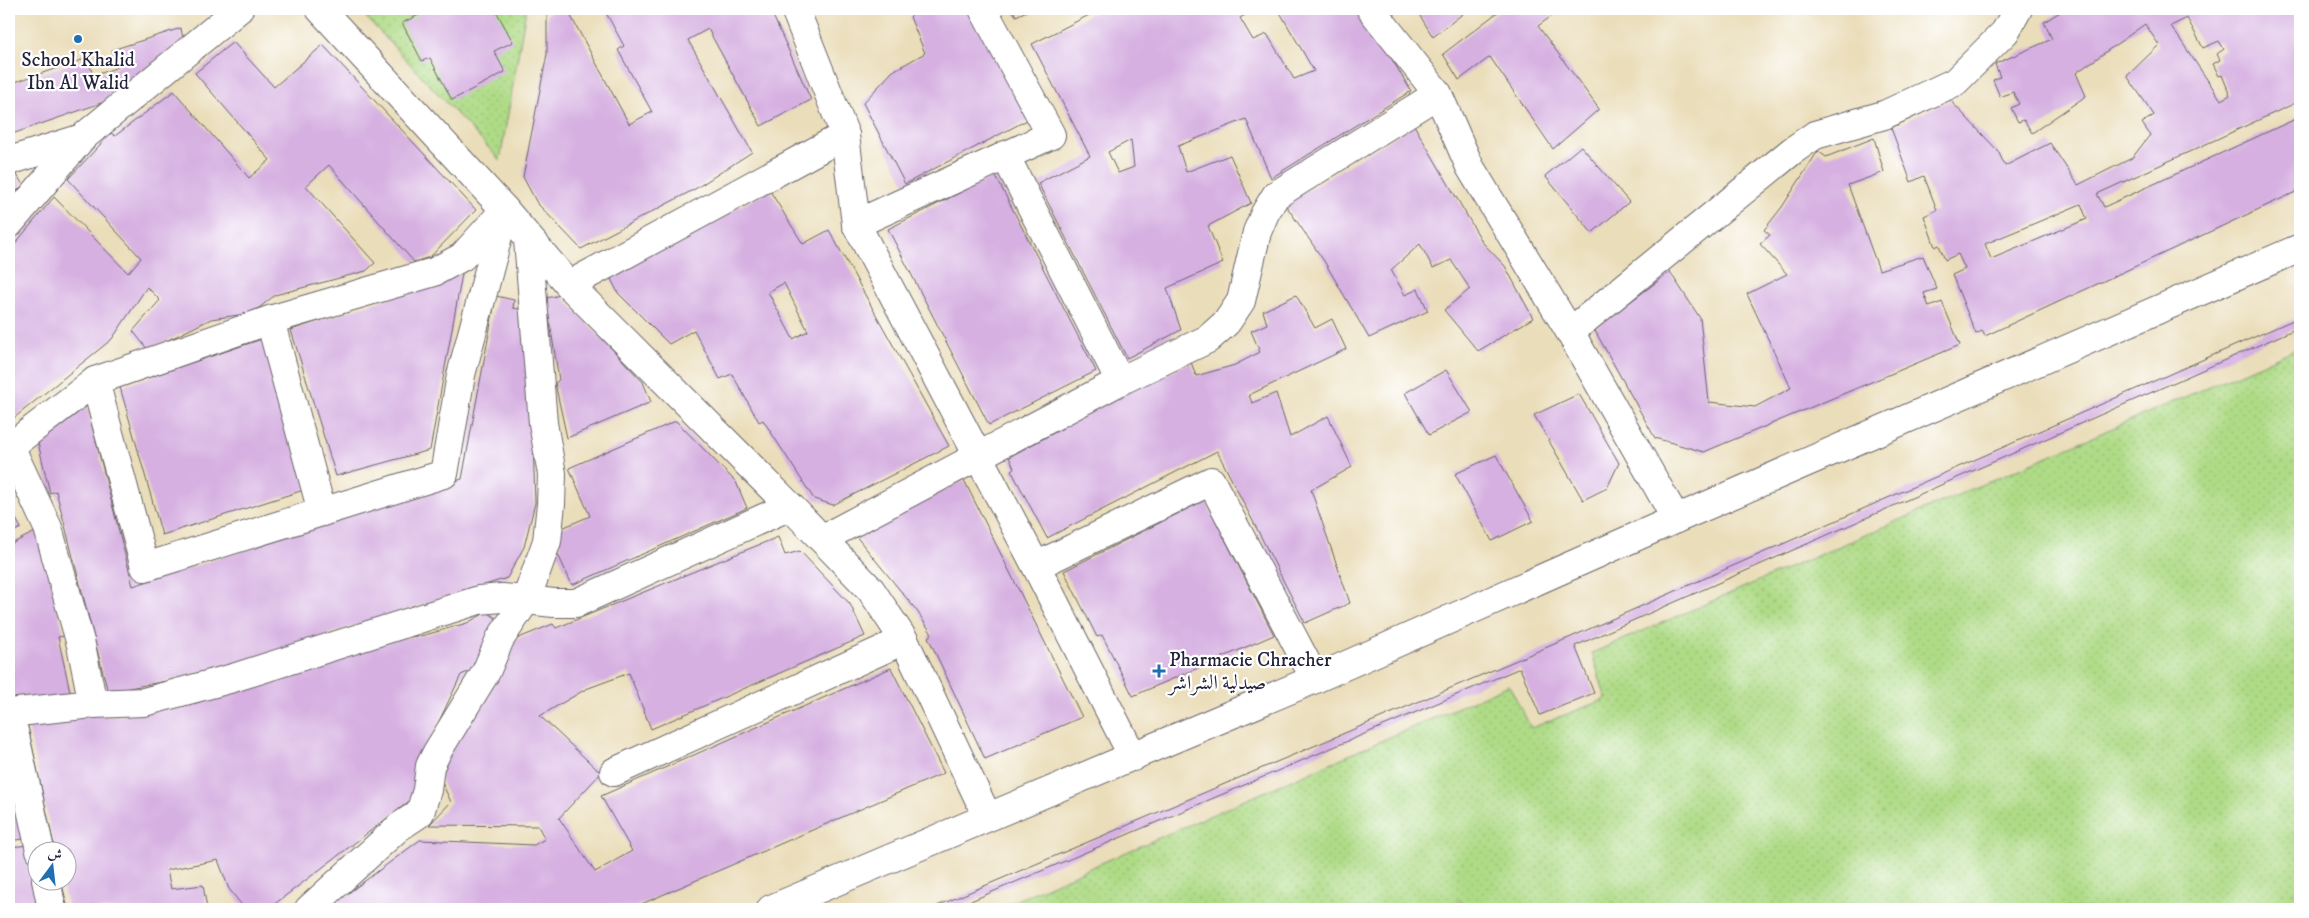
<svg xmlns="http://www.w3.org/2000/svg" width="2309" height="918" viewBox="0 0 2309 918" font-family="'IM FELL DW Pica',Amiri,serif">
<style>
.grass{fill:url(#grass-dots);stroke:#687e60}
.building{fill:#d6b0e1;fill-rule:evenodd}
.lines{fill:none;stroke-linecap:round;stroke-linejoin:round}
.street-casing{stroke:#686367;stroke-width:30}
.street{stroke:#fff;stroke-width:28}
.poi-dot{fill:#1f6fb2;stroke:#fff;stroke-width:2}
.labels{text-anchor:middle;stroke-width:4.5;stroke-linejoin:round;paint-order:stroke}
.poi-label{font-size:20px;fill:#22223b;stroke:#fff}
</style>
<defs>
<pattern id="grass-dots" width="8" height="8" patternUnits="userSpaceOnUse" patternTransform="scale(1.25)"><rect width="8" height="8" fill="#afdb86"/><path d="M2 2h.1M6 6h.1" fill="none" stroke="#96bc75" stroke-width="1.8" stroke-linecap="round"/></pattern>
</defs>
<rect width="100%" height="100%" fill="#fff"/>
<filter id="ink" filterUnits="userSpaceOnUse"><feTurbulence type="fractalNoise" baseFrequency=".02" numOctaves="2"/><feDisplacementMap in="SourceGraphic" scale="10" xChannelSelector="R" yChannelSelector="G"/><feConvolveMatrix kernelMatrix="1 2 1 2 8 2 1 2 1" color-interpolation-filters="sRGB"/></filter>
<filter id="wash" filterUnits="userSpaceOnUse"><feTurbulence type="fractalNoise" baseFrequency=".0096" numOctaves="4" result="noise"/><feDisplacementMap in="SourceGraphic" scale="20" xChannelSelector="R" yChannelSelector="G"/><feGaussianBlur stdDeviation="1.12" result="paint"/><feColorMatrix in="noise" values="0 0 0 0 0 0 0 0 0 0 0 0 0 0 0 0 0 1.4 0 .05"/><feComposite in="paint" operator="in"/></filter>
<g filter="url(#wash)">
<rect width="100%" height="100%" fill="#eaddb9"/>
<g class="grass">
<polygon points="381,9 526,9 500,160 366,17"/>
<polygon points="2298,348 2300,351 2300,909 1464,909 1460,900 1438,909 996,909 1509,685 1531,728 1606,699 1592,653"/>
</g>
<g id="blocks">
<g class="building">
<polygon points="431,9 495,9 513,42 494,51 505,72 452,100 430,58 422,61 402,23"/>
<polygon points="557,9 567,9 629,124 652,112 618,50 624,46 604,9 770,9 811,100 761,126 708,29 688,40 752,152 695,189 581,249 537,203 523,177 547,54 547,14"/>
<polygon points="918,9 974,9 1031,118 905,184 863,103 893,71 925,53 910,17"/>
<polygon points="1012,9 1031,9 1016,16"/>
<path d="M 1095,9 L 1255,9 L 1240,18 L 1253,40 L 1267,34 L 1294,79 L 1314,71 L 1278,9 L 1362,9 L 1411,91 L 1271,178 L 1246,119 L 1178,146 L 1186,172 L 1230,155 L 1251,203 L 1208,226 L 1223,263 L 1167,288 L 1181,330 L 1127,358 L 1038,183 L 1090,156 L 1032,44 L 1095,12 ZM 1131,140 L 1134,167 L 1118,173 L 1108,152 Z"/>
<polygon points="1416,9 1469,9 1433,37"/>
<polygon points="1502,9 1561,9 1538,26 1599,109 1553,149 1490,57 1459,80 1443,54"/>
<path d="M 2058,9 L 2294,9 L 2300,23 L 2300,101 L 2097,194 L 2104,207 L 2300,117 L 2300,190 L 1985,336 L 1982,331 L 1976,334 L 1952,275 L 1965,269 L 1958,254 L 1945,260 L 1939,245 L 1935,247 L 1924,216 L 1937,210 L 1924,176 L 1911,182 L 1891,128 L 1950,100 L 1998,151 L 2005,166 L 2050,143 L 2078,185 L 2132,158 L 2150,135 L 2142,123 L 2154,115 L 2127,76 L 2159,45 L 2145,24 L 2076,73 L 2086,96 L 2032,133 L 2024,120 L 2018,122 L 2011,108 L 2019,104 L 2013,92 L 2000,97 L 1993,80 L 2000,77 L 1995,64 L 2052,39 L 2044,22 L 2060,12 ZM 2187,18 L 2203,48 L 2219,41 L 2224,49 L 2217,54 L 2220,60 L 2213,64 L 2219,76 L 2222,75 L 2230,95 L 2221,100 L 2171,26 ZM 2081,204 L 2087,219 L 1991,259 L 1985,244 Z"/>
<polygon points="181,28 183,39 107,101 9,135 9,84 88,58 93,76 118,67 112,50"/>
<polygon points="233,42 274,87 323,45 476,210 430,257 414,262 329,165 306,186 375,263 366,271 275,295 259,308 245,314 211,319 148,350 133,331 160,300 147,287 112,339 9,422 9,251 54,197 128,273 141,258 68,179 111,133 115,136 174,91 249,178 270,160 195,73"/>
<polygon points="1414,125 1483,243 1505,266 1533,318 1478,351 1444,310 1470,289 1451,260 1433,268 1420,244 1391,270 1405,295 1418,289 1428,311 1369,338 1324,261 1285,204"/>
<polygon points="1874,138 1884,172 1848,185 1879,270 1923,256 1937,289 1924,293 1929,307 1942,302 1960,345 1704,452 1655,438 1594,329 1670,272 1700,318 1709,402 1755,407 1791,388 1747,294 1787,274 1760,244 1770,235 1764,230 1782,207 1818,151 1826,157"/>
<polygon points="1581,146 1629,202 1592,233 1545,176"/>
<polygon points="16,173 23,185 9,199 9,176"/>
<polygon points="995,175 1096,371 989,425 888,229"/>
<path d="M 770,191 L 803,244 L 829,230 L 949,446 L 833,505 L 814,499 L 763,420 L 759,422 L 732,374 L 720,379 L 694,330 L 669,344 L 618,293 L 608,273 ZM 784,283 L 808,331 L 793,339 L 768,292 Z"/>
<polygon points="462,274 430,450 336,476 291,330"/>
<polygon points="561,295 643,382 651,402 567,438 555,383 559,380 546,298"/>
<polygon points="1296,295 1315,328 1332,319 1346,349 1249,395 1252,403 1276,393 1290,437 1328,416 1352,467 1311,490 1350,603 1305,623 1217,451 1047,538 1011,470 1014,468 1009,457 1063,428 1060,424 1191,362 1196,376 1235,365 1260,352 1251,331 1267,324 1263,311"/>
<polygon points="496,296 514,300 513,308 529,311 535,503 524,547 507,578 234,664 177,679 108,692 56,491 50,493 38,443 87,406 133,586 251,548 250,544 462,479"/>
<polygon points="2300,317 2300,327 1575,646 1594,693 1540,715 1520,668 952,909 930,909 1571,637"/>
<polygon points="262,339 307,489 162,535 120,387"/>
<polygon points="1446,370 1472,412 1429,435 1405,393"/>
<polygon points="1579,394 1619,463 1607,488 1583,500 1534,415"/>
<polygon points="676,421 736,482 747,508 572,585 556,550 561,548 555,531 590,516 569,468"/>
<polygon points="1496,455 1533,521 1492,541 1455,474"/>
<polygon points="964,480 1082,717 985,759 928,637 932,634 917,611 855,535"/>
<polygon points="1205,500 1274,635 1133,696 1102,635 1097,637 1064,571"/>
<polygon points="9,506 21,528 9,534"/>
<polygon points="37,531 50,573 64,636 58,637 71,696 9,705 9,545"/>
<polygon points="778,537 785,555 800,551 850,604 865,636 651,729 629,673 586,689 540,716 601,773 559,818 595,872 632,851 601,796 891,668 944,773 630,909 327,909 420,840 534,845 545,839 538,826 429,825 451,802 437,772 509,642 553,624 556,628"/>
<polygon points="487,612 496,618 475,669 461,675 422,757 419,789 407,803 268,909 245,909 229,889 218,860 167,870 171,889 203,885 207,909 68,909 61,880 68,880 68,850 55,850 26,718 105,713 107,717 193,704 400,638 425,635 467,623"/>
<polygon points="10,761 23,839 9,841 9,762"/>
<polygon points="9,843 10,847 29,845 43,909 9,909"/>
</g>
</g>
</g>
<g filter="url(#ink)">
<use href="#blocks" fill-opacity="0" stroke="#686367" stroke-width="1"/>
<g class="lines">
<defs>
<g id="street">
<polyline points="320,9 505,210 569,285 790,506 871,590 904,640 987,816"/>
<polyline points="795,9 845,135 856,224 1036,566 1133,757"/>
<polyline points="1371,9 1438,94 1470,167 1570,332 1676,519"/>
<polyline points="1005,155 1120,381"/>
<polyline points="9,161 82,138"/>
<polyline points="9,224 82,138 239,9"/>
<polyline points="856,224 1051,135 983,9"/>
<polyline points="569,285 845,135"/>
<polyline points="270,320 322,512"/>
<polyline points="1570,332 1792,151 1815,135 1884,115 1955,82 2005,32 2018,9"/>
<polyline points="95,381 145,567 444,474 461,375 505,210"/>
<polyline points="9,444 48,528 81,645 93,704 144,702 233,678 479,600 502,598 526,600 547,541 551,504 552,474 543,423 528,240"/>
<polyline points="11,446 95,381 270,320 434,272 462,257 502,213"/>
<polyline points="822,539 1120,381 1208,339 1227,322 1241,301 1257,232 1265,213 1276,195 1438,94"/>
<polyline points="1036,566 1211,481 1315,679"/>
<polyline points="9,713 93,704"/>
<polyline points="9,722 14,731 40,850"/>
<polyline points="614,772 904,640"/>
<polyline points="46,880 52,909"/>
<polyline points="309,909 399,827 420,813 427,790 430,766 437,752 486,672 500,639 526,600 554,603 576,603 790,506"/>
<polyline points="771,909 1315,679 1676,519 2300,248"/>
</g>
</defs>
<use href="#street" class="street-casing"/>
<use href="#street" class="street"/>
</g>
</g>
<g class="poi-dot">
<circle cx="78" cy="39" r="5"/>
<path d="M1156.5 663.5h5v5h5v5h-5v5h-5v-5h-5v-5h5z"/>
</g>
<g class="labels">
<g class="poi-label">
<text x="78" y="66">School Khalid<tspan x="78" dy="23">Ibn Al Walid</tspan></text>
<text x="1169" y="666" text-anchor="start">Pharmacie Chracher<tspan x="1169" dy="23">صيدلية الشراشر</tspan></text>
</g>
</g>
<rect width="2309" height="918" fill="none" stroke="#fff" stroke-width="30"/>
<g transform="translate(52 866) rotate(15)"><circle r="24" fill="#ffffff" stroke="#a7a7b1"/>
<path d="M0-4L9 19L0 12L-9 19Z" fill="#1f6fb2"/>
<text y="-8" font-size="14" font-weight="bold" text-anchor="middle" fill="#22223b">ش</text>
</g>
</svg>
